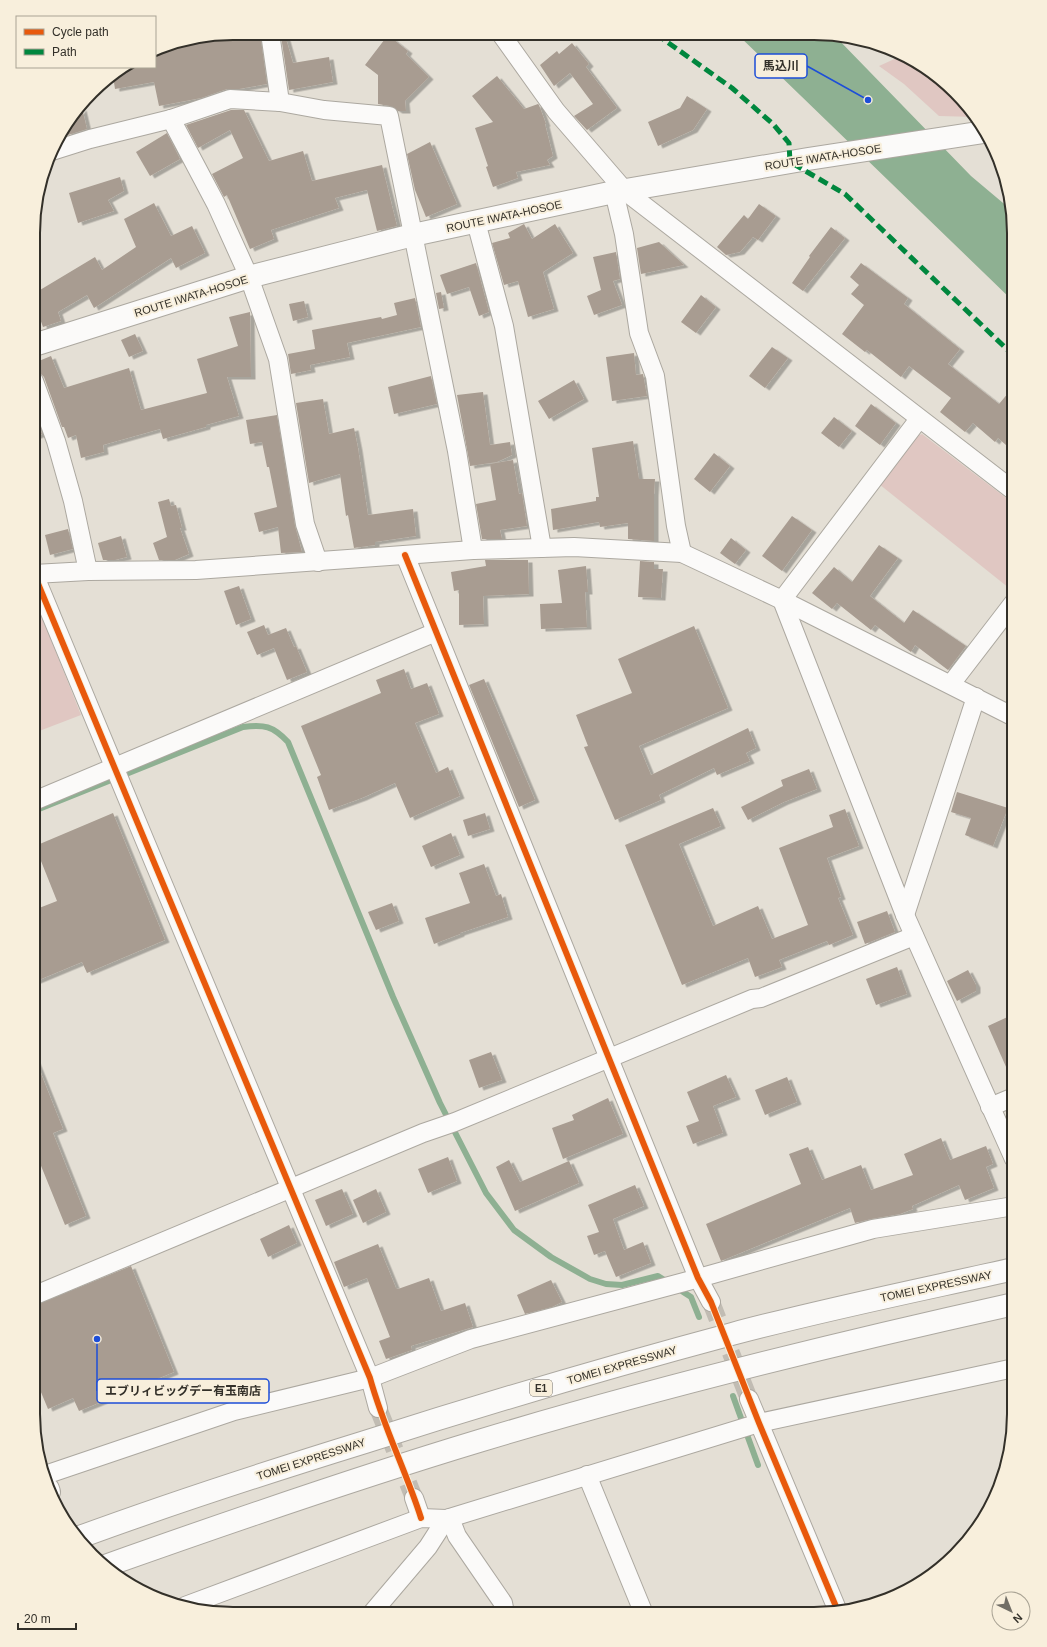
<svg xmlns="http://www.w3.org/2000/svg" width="1047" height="1647" viewBox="0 0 1047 1647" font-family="Helvetica,'Noto Sans JP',sans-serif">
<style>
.green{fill:#e0c7c2}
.water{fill:#8eb092}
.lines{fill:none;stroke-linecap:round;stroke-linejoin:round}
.stream{stroke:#8eb092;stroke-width:6}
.building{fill:#a89c91;filter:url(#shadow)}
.minor-tunnel{stroke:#c1bcb3;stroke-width:18;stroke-dasharray:18 9;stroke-linecap:butt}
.minor-casing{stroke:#aca8a0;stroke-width:20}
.major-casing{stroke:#aca8a0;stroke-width:24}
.highway-casing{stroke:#aca8a0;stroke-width:24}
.minor{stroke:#fbfaf9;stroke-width:18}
.major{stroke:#fbfaf9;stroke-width:22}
.highway{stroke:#fbfaf9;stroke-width:22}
.quiet{stroke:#00873e;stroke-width:5;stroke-dasharray:10 5;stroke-linecap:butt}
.cycleway-casing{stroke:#f8efdc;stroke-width:8}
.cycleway{stroke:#e8590c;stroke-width:6}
.labels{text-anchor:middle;stroke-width:4;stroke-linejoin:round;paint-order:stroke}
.shield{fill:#f8efdc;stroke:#6e695f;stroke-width:1}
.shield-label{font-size:10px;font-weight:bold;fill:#333029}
.street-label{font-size:11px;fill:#333029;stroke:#f8efdc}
.rim{fill:none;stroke:#333029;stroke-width:2}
.leader{fill:none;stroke:#1d4ed8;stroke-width:1.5}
.callout-dot{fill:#1d4ed8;stroke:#f8efdc;stroke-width:1.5}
.callout{fill:#f8efdc;stroke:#1d4ed8;stroke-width:1.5}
.callout-label{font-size:12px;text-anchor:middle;font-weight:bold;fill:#333029}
</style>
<defs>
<filter id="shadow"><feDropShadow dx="4.5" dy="2.5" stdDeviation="0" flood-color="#0004"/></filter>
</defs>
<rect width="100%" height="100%" fill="#e4dfd5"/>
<g class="green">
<polygon points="901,56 935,74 972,111 976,117 939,116 904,84 879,66"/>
<polygon points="922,434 1014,504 1014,592 879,484 915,437"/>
<polygon points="34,597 81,715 34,733"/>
</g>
<polygon class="water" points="737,34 834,35 971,176 1009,208 1014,233 1014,302"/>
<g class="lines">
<g class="stream">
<path d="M 34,811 L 243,727 C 264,724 273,726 288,742 L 393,997 L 440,1103 L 486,1193 L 514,1230 L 551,1257 L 590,1279 L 606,1284 L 622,1285 L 658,1276 L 669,1283"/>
<polyline points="677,1288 691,1297 699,1317"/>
<polyline points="733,1396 758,1465"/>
</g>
</g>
<g class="building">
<polygon points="233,33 260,33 267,84 239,89 227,89 201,98 159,106 154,82 115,89 113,76 127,67 155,67 155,49 157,48"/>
<polygon points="285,35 293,63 329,57 333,82 289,90 281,36"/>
<polygon points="388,35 408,51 406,54 429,77 405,101 406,111 398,111 390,106 378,104 378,75 365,65"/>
<polygon points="572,43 589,64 586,67 617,108 587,130 574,116 593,104 570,73 554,86 540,65 557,51 559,54"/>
<polygon points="497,76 524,109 538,104 539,105 546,124 545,124 553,156 547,160 550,165 516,172 518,178 493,187 486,167 488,166 475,128 493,122 472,96"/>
<polygon points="687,96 707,109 693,130 658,146 648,122 680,108"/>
<polygon points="82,108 87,129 68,135 66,129"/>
<polygon points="231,110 244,110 269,161 303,151 312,181 382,165 397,226 377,231 367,190 335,198 339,208 271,230 274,239 250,249 227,195 224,197 212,174 243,158 230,130 198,148 186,125"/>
<polygon points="167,133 180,159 150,176 136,152"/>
<polygon points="430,142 457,204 426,217 415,190 407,154"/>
<polygon points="120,177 124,191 108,200 114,211 78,223 69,193"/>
<polygon points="154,203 171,236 192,226 205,253 176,268 171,258 94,308 87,295 58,312 61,321 43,327 35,305 35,293 95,257 102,270 136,247 124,219"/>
<polygon points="759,204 776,216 758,240 753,237 740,252 726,255 717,247 744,215 748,219"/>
<polygon points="524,224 532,239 555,224 573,253 543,272 554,309 528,317 518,281 504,285 492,243 510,238 508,233"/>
<polygon points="831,227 845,238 803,291 792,283 810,257 809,256"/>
<polygon points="659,242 684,265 641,274 637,248"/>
<polygon points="616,252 620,279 613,281 622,305 594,315 587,296 601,290 593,257"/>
<polygon points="476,263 489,312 479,316 469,287 447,294 440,275"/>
<polygon points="861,263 908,298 904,304 960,349 948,364 999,404 1014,386 1014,452 998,438 995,442 973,423 965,432 940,412 951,398 909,366 901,377 867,350 865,352 842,334 864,305 851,294 859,285 850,277"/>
<polygon points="441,292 444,308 439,309 436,293"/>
<polygon points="701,295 716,307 696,333 681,322"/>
<polygon points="415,298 421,327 347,343 350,357 310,365 311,370 291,374 288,354 315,349 312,330 381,317 382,319 397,315 394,303"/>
<polygon points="304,301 308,317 293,321 289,304"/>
<polygon points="250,312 251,377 227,377 239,416 206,425 206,427 163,439 160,429 103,445 104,452 81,458 76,435 68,438 64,427 62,427 44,377 40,373 34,371 34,363 51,356 64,388 129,368 141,410 207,393 197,359 238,346 229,317"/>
<polygon points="135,334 143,351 129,357 121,340"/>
<polygon points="772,347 788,358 765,388 749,376"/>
<polygon points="634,353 636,375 643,374 647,396 612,401 606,357"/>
<polygon points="431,376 437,404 394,414 388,387"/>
<polygon points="574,380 584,399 549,419 538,401"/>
<polygon points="483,392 490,445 510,442 512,455 497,462 470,466 457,395"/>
<polygon points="323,399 329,434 354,428 358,448 368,515 413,509 416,536 375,542 375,545 354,548 348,515 346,516 340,474 309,483 296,403"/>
<polygon points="871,404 896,423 880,445 855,426"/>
<polygon points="34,413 42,434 34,437"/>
<polygon points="277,415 295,526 302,552 281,553 278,527 259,532 254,513 277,507 269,467 267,467 262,442 250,444 246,420"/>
<polygon points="834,417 852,431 839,447 821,433"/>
<polygon points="633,441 639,479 655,479 654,494 654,541 628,539 628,523 600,527 599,522 553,530 551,509 596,501 596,497 599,497 592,448"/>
<polygon points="714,453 730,466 710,492 694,479"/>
<polygon points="513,460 519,494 522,493 527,526 500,530 502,539 482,539 476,504 496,500 490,464"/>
<polygon points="169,499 171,506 176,505 182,528 180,528 189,554 175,560 159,560 153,543 167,537 158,502"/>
<polygon points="792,516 812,530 782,571 762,556"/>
<polygon points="68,529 73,549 50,555 45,535"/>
<polygon points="121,536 127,557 115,560 103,560 98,543"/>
<polygon points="731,538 746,550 735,564 720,553"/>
<polygon points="879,545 898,558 870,596 904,623 913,610 966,646 948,670 915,645 911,652 875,625 871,630 837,603 832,609 812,593 834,567 852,582"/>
<polygon points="485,560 528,560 529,594 483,596 484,624 459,625 459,590 454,591 451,572 486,566"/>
<polygon points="640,561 654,562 654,569 663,569 661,598 638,597"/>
<polygon points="586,566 588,592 585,592 587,627 541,629 540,604 562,603 558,570"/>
<polygon points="239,586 251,619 236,625 224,591"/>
<polygon points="264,625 268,635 286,628 294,647 296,646 307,672 287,680 274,648 257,655 247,632"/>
<polygon points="694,626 728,708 639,746 651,775 748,728 756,748 746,753 750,761 717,775 714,768 659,795 661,800 615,820 584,747 588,746 576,715 632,693 618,659"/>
<polygon points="404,669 411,689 427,683 439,714 415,723 436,773 448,767 460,796 410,818 395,783 362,798 329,810 317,777 321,775 301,726 381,693 376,680"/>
<polygon points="484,679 535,800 519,807 469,685"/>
<polygon points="809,769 817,789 784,802 748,820 741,807 783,786 781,780"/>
<polygon points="957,792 1008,808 993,846 965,835 971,818 951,812"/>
<polygon points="713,808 721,826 679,844 713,926 758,906 772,939 808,925 779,848 833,827 829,815 845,809 859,846 827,858 841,897 838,898 853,935 829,945 827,941 779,960 782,967 755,977 748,958 682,985 625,845"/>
<polygon points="113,813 165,940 87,973 82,962 34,982 34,910 57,901 35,846"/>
<polygon points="485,813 490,829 468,836 463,820"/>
<polygon points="451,833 460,855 431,867 422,846"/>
<polygon points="484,864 496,896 501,894 508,917 460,933 460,934 434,944 425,918 470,903 459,873"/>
<polygon points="392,903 399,921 376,930 368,912"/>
<polygon points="887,911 895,932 865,944 857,922"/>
<polygon points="897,967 907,994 876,1005 866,979"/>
<polygon points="968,970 976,985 976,991 957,1001 947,981"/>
<polygon points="1014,1014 1014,1085 988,1026"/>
<polygon points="491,1052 502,1080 479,1088 469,1060"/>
<polygon points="34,1056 63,1129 53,1133 86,1216 65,1225 33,1146"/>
<polygon points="726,1075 736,1097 713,1106 723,1133 693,1144 686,1126 699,1121 687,1092"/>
<polygon points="787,1077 797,1102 765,1115 755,1090"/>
<polygon points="608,1098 623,1134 563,1159 552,1128 574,1120 572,1115"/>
<polygon points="941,1138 950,1160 986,1146 993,1164 986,1167 994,1188 965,1200 959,1185 912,1206 913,1209 900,1214 871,1219 855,1223 850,1208 721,1261 706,1224 801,1184 789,1154 808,1147 822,1180 861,1165 871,1190 913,1175 904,1154"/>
<polygon points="448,1157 457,1181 428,1193 418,1169"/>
<polygon points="509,1160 520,1182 569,1161 579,1183 515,1211 496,1167"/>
<polygon points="635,1185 644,1206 613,1219 624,1250 643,1242 651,1263 616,1277 605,1251 594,1255 587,1236 599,1232 588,1205"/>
<polygon points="342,1189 353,1214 326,1226 315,1200"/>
<polygon points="376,1189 386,1212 363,1223 353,1200"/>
<polygon points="289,1225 297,1243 268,1257 260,1239"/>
<polygon points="378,1244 396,1288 398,1289 429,1278 441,1311 465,1303 473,1327 411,1346 412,1350 386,1359 379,1341 390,1337 367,1278 344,1287 334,1262"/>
<polygon points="131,1266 174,1372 79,1411 73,1398 48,1409 33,1373 33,1306"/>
<polygon points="551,1280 562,1302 552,1307 525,1314 517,1295"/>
</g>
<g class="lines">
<g class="minor-tunnel">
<polyline points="711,1302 749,1399"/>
<polyline points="378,1408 414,1498"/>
</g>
<defs>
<g id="minor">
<polyline points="270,33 280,102"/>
<polyline points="501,34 556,111 625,191 1014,491"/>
<polyline points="171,119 216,204 249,277 278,359 305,524 318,562"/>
<polyline points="52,151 90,139 171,119 230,99 280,102 324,110 389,116 457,451 473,550"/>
<polyline points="614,192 624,234 639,333 655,376 676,526 682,553"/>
<polyline points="476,222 504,326 542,548"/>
<polyline points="34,381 56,441 73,501 88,571"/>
<polyline points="919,419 782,600 905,915 1014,1159"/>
<polyline points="405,555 698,1278 711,1302"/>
<polyline points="34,574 88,571 196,570 473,550 574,547 682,553 782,600 1014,717"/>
<path d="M 34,574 C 146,842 256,1111 370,1378 L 378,1408"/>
<polyline points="951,684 1014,602"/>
<polyline points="34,801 436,632"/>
<polyline points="905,915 976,697"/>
<polyline points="990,1107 1014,1097"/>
<polyline points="33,1296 423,1133 455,1122 752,999 761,998 914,936"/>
<polyline points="749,1399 837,1609"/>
<polyline points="45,1475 234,1411 370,1378 471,1339 688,1281 873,1229 1014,1206"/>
<polyline points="587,1475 644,1614"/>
<polyline points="414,1498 421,1518"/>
<polyline points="450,1518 457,1536 503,1603 505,1613"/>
<polyline points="185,1606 421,1518 446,1519 759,1423 1014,1368"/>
<polyline points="372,1613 428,1547 446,1519"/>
</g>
<polyline id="major" points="34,345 249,277 413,235 614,192 808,159 984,132"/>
<g id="highway">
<polyline points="48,1489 49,1492"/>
<path d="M 77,1538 C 172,1503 268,1472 365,1442 C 487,1403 609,1367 732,1334 C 825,1309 920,1290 1014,1269"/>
<path d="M 105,1566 C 229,1522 353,1479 479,1441 C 655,1388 834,1344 1014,1304"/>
</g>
</defs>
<use href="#minor" class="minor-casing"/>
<use href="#major" class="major-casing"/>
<use href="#highway" class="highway-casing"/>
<use href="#minor" class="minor"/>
<use href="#major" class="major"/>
<use href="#highway" class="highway"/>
<polyline class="quiet" points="656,34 732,88 773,124 789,143 790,162 845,194 1014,356"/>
<defs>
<g id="cycleway">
<polyline points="405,555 698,1278 711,1302 759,1423 837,1609"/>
<path d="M 34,574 C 146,842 256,1111 370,1378 C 383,1426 406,1471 421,1518"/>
</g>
</defs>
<use href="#cycleway" class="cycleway-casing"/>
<use href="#cycleway" class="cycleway"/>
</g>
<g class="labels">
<rect class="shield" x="530" y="1380" width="22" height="16" rx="3"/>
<g class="shield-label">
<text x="541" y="1392">E1</text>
</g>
<g class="street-label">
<text transform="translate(823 157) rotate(-9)" y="4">ROUTE IWATA-HOSOE</text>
<text transform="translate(504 216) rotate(-12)" y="4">ROUTE IWATA-HOSOE</text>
<text transform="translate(191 296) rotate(-17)" y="4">ROUTE IWATA-HOSOE</text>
<text transform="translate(936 1286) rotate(-12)" y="4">TOMEI EXPRESSWAY</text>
<text transform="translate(622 1365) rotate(-16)" y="4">TOMEI EXPRESSWAY</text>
<text transform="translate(311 1459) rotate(-18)" y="4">TOMEI EXPRESSWAY</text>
</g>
</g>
<path d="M0 0H1047V1647H0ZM233 40H814A193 193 0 0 1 1007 233V1414A193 193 0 0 1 814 1607H233A193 193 0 0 1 40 1414V233A193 193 0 0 1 233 40Z" fill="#f8efdc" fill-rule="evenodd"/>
<path class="rim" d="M233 40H814A193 193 0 0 1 1007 233V1414A193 193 0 0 1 814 1607H233A193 193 0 0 1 40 1414V233A193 193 0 0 1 233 40Z"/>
<path class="leader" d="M868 100L807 66M97 1339L97 1391"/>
<g class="callout-dot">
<circle cx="868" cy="100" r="4"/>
<circle cx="97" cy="1339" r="4"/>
</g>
<g class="callout">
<rect x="755" y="54" width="52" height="24" rx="4"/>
<rect x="97" y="1379" width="172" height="24" rx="4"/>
</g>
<g class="callout-label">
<text x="781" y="70">馬込川</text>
<text x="183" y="1395">エブリィビッグデー有玉南店</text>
</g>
<rect x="16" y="16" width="140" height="52" fill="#f8efdc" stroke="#a9a394"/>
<rect x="24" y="29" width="20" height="6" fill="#e8590c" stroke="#a9a394"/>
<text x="52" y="36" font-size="12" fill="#333029">Cycle path</text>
<rect x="24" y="49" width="20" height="6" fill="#00873e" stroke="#a9a394"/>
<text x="52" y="56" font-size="12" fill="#333029">Path</text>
<g transform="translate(1011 1611) rotate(137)"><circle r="19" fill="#f8efdc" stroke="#a9a394"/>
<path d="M0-3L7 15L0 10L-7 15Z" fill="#716d65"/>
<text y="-6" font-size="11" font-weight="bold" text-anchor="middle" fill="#333029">N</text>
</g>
<path d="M18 1623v6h58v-6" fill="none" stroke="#333029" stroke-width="2"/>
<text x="24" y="1623" font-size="12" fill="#333029" stroke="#f8efdc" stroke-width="3" paint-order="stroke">20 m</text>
</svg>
